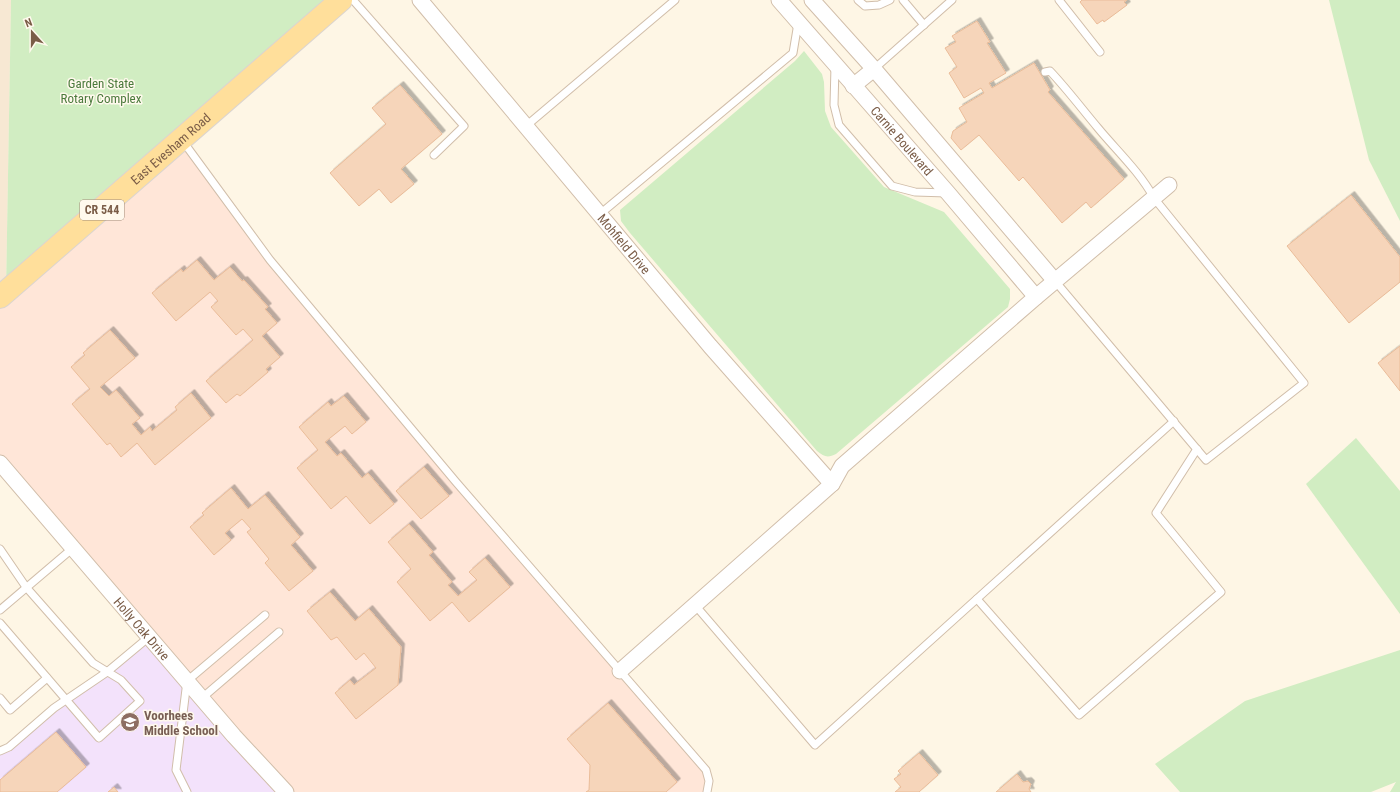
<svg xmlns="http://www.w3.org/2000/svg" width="1400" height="792" viewBox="0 0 1400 792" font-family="'Roboto Condensed',sans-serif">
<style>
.residential{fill:#f7e8d3}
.commercial{fill:#ffe6d8}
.education{fill:#f3e2fb}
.green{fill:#d1edc2}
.building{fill:#f6d5ba;stroke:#eabc99;filter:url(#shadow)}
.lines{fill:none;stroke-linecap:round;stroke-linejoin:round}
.lane-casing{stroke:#d1beaa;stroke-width:9}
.street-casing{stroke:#d1beaa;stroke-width:17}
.primary-casing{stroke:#dcd5cf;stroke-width:24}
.lane{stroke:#fff;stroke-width:7}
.street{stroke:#fff;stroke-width:15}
.primary{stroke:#ffdf9b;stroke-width:22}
.labels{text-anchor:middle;stroke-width:3;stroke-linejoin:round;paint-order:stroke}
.shield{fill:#fff9ed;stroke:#a28b79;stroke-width:1}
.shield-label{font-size:12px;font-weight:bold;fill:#7a5c47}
.park-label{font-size:13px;fill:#4b7a3c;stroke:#fff9ed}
.street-label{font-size:13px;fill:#7a5c47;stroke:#fff9ed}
.education-label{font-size:13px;font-weight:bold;fill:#785e54;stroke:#fff9ed;text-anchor:start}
</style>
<defs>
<filter id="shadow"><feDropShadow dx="3.5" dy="-3.5" stdDeviation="0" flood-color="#0004"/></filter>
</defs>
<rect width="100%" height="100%" fill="#fef6e5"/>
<polygon class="residential" points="0,0 11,0 6,292 0,297"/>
<polygon class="commercial" points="182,140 270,260 706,770 707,792 286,792 0,463 0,297"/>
<polygon class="education" points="149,637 286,792 0,792 0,751"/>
<g class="green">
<polygon points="11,0 341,0 6,292"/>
<polygon points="1329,0 1400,0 1400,221 1369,160"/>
<path d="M 804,51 L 822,74 L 824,82 L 825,111 L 831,127 L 884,187 L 944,212 L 1010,289 L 1010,299 L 1008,307 L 836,454 C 828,458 824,457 817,451 L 630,233 L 621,221 L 620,210 L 795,61 Z"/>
<polygon points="1356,438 1400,491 1400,614 1306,484"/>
<polygon points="1400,650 1400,792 1390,792 1396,782 1371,792 1180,792 1155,764 1245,701"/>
</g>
<g class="building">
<polygon points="1082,0 1127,0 1124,2 1127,5 1104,22 1103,20 1097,24 1080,2"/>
<polygon points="977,21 990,42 987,43 1006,73 989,83 992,88 1034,63 1050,90 1048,92 1124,179 1091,208 1086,202 1062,223 1023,177 1019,181 979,135 961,150 951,138 953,131 967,122 959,108 984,93 981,88 964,98 949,73 957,67 945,48 956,42 952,36"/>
<polygon points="400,85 442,134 401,169 414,184 391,203 379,189 359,206 330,173 386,124 372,108"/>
<polygon points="1351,195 1400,257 1400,282 1349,323 1287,246"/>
<polygon points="197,260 214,280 230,267 242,281 244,280 268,307 265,309 277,323 262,336 280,357 266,369 268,372 240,396 237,394 226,403 206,381 253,340 243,329 236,335 211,307 218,301 210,292 176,321 152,293 181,269 183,272"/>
<polygon points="110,330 135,358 100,387 109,396 116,390 140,418 132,424 141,435 150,427 152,431 177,410 175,407 191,393 211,418 155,465 137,443 121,457 110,443 107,445 72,404 90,389 71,367 85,355 83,353"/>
<polygon points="1400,346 1400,391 1378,363"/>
<polygon points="344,396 366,422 352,434 345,426 325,442 337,456 341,453 362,478 368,473 394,504 370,524 346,496 331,509 297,468 318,450 299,427 328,402 331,406"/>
<polygon points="424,467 449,496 421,519 396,491"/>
<polygon points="231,488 248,509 265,495 300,537 291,545 313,571 289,591 265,563 269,559 247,532 251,529 242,519 225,533 231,540 214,555 190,527 204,515 202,513"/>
<polygon points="409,524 433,552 429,555 452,582 448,585 458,596 477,580 469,572 485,558 510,587 469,622 452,602 430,621 397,582 411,569 388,542"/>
<polygon points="330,592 355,621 369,609 401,647 398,685 356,719 335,693 350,680 354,685 376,668 364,653 356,660 337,637 331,640 307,611"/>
<polygon points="608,703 677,782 666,792 586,792 589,790 590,765 567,739"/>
<polygon points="56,732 86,767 57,792 0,792 0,780"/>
<polygon points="919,753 938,775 919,792 895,792 901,787 894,779 901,774 898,771"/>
<polygon points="1017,774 1023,782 1028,781 1031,784 1029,789 1031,792 996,792"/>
<polygon points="114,787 118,792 108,792"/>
</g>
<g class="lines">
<defs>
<g id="lane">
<polyline points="353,0 464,126 434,155"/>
<polyline points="858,0 865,6 879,5 890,0"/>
<polyline points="903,0 924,25"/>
<polyline points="1059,0 1100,52"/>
<polyline points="835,66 834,105 839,125 892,186 915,192 947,193"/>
<polyline points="874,69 952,0"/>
<path d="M 1045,72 L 1050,71 C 1067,89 1082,109 1098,128 C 1117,151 1139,171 1154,198 L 1304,383 L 1206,460 L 1055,281"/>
<polyline points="526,126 675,0"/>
<polyline points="182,140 270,260 456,482 706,770 709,781 707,792"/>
<polyline points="600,214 793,53 798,23"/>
<polyline points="0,549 26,587 93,663 121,680 140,701 99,738 0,623"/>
<polyline points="977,599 1079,715 1221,592 1156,513 1197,449"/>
<polyline points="695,605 815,745 1174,421"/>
<polyline points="0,610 73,548"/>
<polyline points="0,698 10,710 47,678"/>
<polyline points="202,698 279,632"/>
<polyline points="0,751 9,747 54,708 107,672 149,637"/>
<polyline points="187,792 176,770 187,681 265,615"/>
</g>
<g id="street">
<path id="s1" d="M 420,0 L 710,346 L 832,484"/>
<path id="s2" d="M 779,0 L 948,193 L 1036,297"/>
<polyline points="812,0 874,69 1055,281"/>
<polyline points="853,86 874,69"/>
<path id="s3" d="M 0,463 L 234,736 L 286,792"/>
<polyline points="620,671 832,484 842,466 1036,297 1169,185"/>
</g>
<g id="primary">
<path id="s4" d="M 0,297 L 341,0"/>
</g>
</defs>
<use href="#lane" class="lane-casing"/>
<use href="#street" class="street-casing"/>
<use href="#primary" class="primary-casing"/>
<use href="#lane" class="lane"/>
<use href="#street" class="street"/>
<use href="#primary" class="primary"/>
</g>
<defs>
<symbol id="school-disc" viewBox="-11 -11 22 22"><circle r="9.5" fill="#8d6e63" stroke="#fff9ed"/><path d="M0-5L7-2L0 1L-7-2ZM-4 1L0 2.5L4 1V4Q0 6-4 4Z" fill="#fff"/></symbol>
</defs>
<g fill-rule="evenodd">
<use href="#school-disc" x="119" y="711" width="22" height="22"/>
</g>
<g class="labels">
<rect class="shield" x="80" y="200" width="44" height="20" rx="3"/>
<g class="shield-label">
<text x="102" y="214">CR 544</text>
</g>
<g class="park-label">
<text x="101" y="88">Garden State<tspan x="101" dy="15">Rotary Complex</tspan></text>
</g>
<g class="street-label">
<text dy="5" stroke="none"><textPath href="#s2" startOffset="187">Carnie Boulevard</textPath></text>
<text dy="5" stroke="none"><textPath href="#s4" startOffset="226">East Evesham Road</textPath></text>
<text dy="5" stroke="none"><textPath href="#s1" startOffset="318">Mohfield Drive</textPath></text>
<text dy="5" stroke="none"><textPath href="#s3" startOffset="218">Holly Oak Drive</textPath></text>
</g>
<g class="education-label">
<text x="144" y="720">Voorhees<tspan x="144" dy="15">Middle School</tspan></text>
</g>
</g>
<g transform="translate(32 32) rotate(339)" stroke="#fff9ed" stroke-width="3" paint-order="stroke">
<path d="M0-3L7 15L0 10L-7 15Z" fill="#7a5c47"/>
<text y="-6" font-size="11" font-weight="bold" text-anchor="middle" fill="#7a5c47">N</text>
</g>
</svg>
